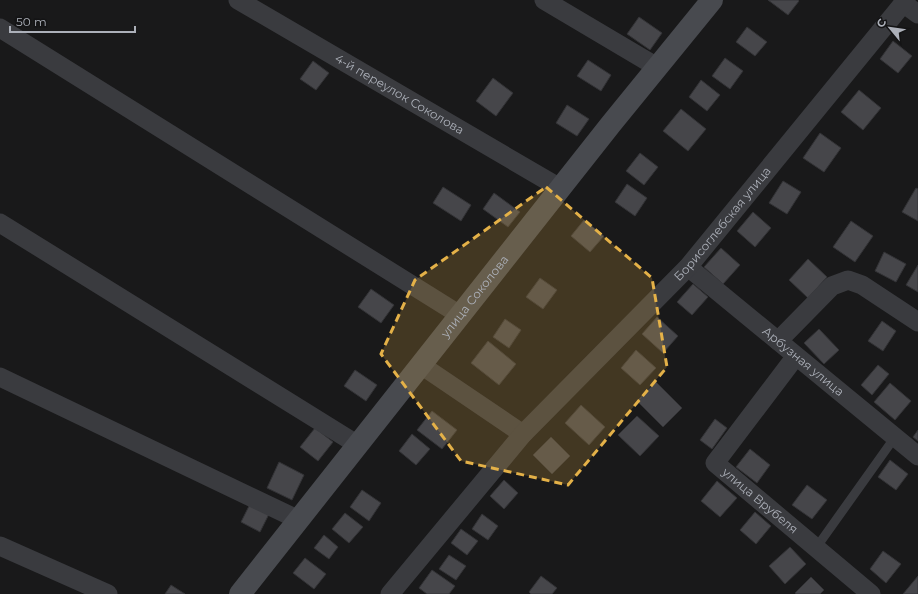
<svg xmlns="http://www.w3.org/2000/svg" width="918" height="594" viewBox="0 0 918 594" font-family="Montserrat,sans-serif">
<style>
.building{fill:#46464a;stroke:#333336}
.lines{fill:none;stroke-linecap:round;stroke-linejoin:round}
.service{stroke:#3a3b3f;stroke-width:9}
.minor{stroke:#3a3b3f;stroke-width:19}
.secondary{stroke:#484a4f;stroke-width:22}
.marked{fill:#e4b148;fill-opacity:0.2;stroke:#e4b148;stroke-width:3;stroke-dasharray:8 5;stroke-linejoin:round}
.labels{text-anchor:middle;stroke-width:3;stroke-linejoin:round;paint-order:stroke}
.street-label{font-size:12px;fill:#acb0b9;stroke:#141415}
</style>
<rect width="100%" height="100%" fill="#19191a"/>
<g class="building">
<polygon points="768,0 798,0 799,1 788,15"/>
<polygon points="639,17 662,33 650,50 627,34"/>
<polygon points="747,27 767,42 755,56 736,42"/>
<polygon points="893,41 912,56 898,73 880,59"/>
<polygon points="725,58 743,71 730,89 712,76"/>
<polygon points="588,60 611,75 601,91 577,76"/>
<polygon points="313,61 329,73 316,90 300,79"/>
<polygon points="493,78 513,93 496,116 476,101"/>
<polygon points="701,80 720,95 707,111 689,97"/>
<polygon points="859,90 881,108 863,130 841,112"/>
<polygon points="567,105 589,119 577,136 556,123"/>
<polygon points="681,109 706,129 688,151 663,131"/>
<polygon points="820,133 841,148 824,172 803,158"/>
<polygon points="640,153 658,167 644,185 626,171"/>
<polygon points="783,181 801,192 787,214 769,203"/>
<polygon points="627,184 647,198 635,216 615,202"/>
<polygon points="443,187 471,205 461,221 433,203"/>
<polygon points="916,188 918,189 918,221 902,212"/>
<polygon points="494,193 520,212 508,227 483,209"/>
<polygon points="753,212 771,228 755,247 737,231"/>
<polygon points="584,220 604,236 590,252 571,236"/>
<polygon points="851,221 873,236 855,262 833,247"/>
<polygon points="721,248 740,265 723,284 704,267"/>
<polygon points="884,252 906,264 896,282 875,271"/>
<polygon points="808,259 827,277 808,298 789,280"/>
<polygon points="918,265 918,292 906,285"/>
<polygon points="540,278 557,290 543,309 526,297"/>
<polygon points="693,284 708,297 692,315 677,302"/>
<polygon points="371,289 394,305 381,323 358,307"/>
<polygon points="657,317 678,336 663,353 642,334"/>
<polygon points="505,319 521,330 509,348 493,337"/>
<polygon points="882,321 896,331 883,351 868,341"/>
<polygon points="819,329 839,350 824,364 804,343"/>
<polygon points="488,341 516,364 499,385 471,363"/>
<polygon points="636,350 656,368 640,385 621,368"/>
<polygon points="878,365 889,374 872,395 861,385"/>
<polygon points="355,370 377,385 366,401 344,386"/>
<polygon points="656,382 682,408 663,427 637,401"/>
<polygon points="890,383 911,401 895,420 874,402"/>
<polygon points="581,405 605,427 589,445 565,423"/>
<polygon points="432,411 457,430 442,449 417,430"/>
<polygon points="637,416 659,436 640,456 618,435"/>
<polygon points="715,419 727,428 712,449 700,440"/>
<polygon points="315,428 333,442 318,461 300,447"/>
<polygon points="918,430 918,441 913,437"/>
<polygon points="412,434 430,449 416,465 399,451"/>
<polygon points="551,437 570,456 552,474 533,455"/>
<polygon points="750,449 770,465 757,483 736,467"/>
<polygon points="890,460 908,474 896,490 878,477"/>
<polygon points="279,462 304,475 292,500 267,488"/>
<polygon points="504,480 518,493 504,509 490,496"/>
<polygon points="717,481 737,498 720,517 701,501"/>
<polygon points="807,485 827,500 812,519 792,505"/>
<polygon points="362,490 381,503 369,521 350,507"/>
<polygon points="250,504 269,514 260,532 241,522"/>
<polygon points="755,512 771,526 756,544 740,530"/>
<polygon points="345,513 363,527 349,543 332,529"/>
<polygon points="482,514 498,526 488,540 472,529"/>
<polygon points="461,529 478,541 467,555 451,543"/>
<polygon points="324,535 338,547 329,559 314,548"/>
<polygon points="790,547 806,564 785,584 769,566"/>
<polygon points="883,551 901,564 886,583 870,569"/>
<polygon points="449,555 466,566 456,580 439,569"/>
<polygon points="305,558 326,574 314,589 293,573"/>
<polygon points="432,570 455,586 449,594 427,594 419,588"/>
<polygon points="541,576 557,588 552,594 531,594 529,592"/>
<polygon points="918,576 918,594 903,594"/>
<polygon points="811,577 824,590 820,594 796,594 795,593"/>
<polygon points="171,585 185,594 165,594"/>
</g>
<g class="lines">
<polyline class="service" points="816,548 895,437"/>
<g class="minor">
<path id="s1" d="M 238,0 L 560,188"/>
<polyline points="544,0 657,67"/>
<polyline points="903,3 918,14"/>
<polyline points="0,28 460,315"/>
<polyline points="0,223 358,445"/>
<path id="s2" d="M 688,267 L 918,456"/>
<polyline points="778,341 832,286 848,280 862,285 918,322"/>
<path id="s3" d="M 796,356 L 715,463 L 871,594"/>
<polyline points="421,365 523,434"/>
<polyline points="0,377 299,520"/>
<polyline points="0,546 108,594"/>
<path id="s4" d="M 390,594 L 523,434 L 688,267 L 906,0"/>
</g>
<path class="secondary" id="s5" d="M 240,594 L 611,124 L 712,0"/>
</g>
<path class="marked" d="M 546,187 L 652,278 L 667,367 L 568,485 L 461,461 L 381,354 L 415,280 Z"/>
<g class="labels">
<g class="street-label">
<text dy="4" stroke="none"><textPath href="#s1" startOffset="187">4-й переулок Соколова</textPath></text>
<text dy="4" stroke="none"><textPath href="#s4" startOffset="498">Борисоглебская улица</textPath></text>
<text dy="4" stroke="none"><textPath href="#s5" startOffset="379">улица Соколова</textPath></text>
<text dy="4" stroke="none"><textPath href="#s2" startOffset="149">Арбузная улица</textPath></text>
<text dy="4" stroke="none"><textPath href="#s3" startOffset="193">улица Врубеля</textPath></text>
</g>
</g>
<g transform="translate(890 28) rotate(299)" stroke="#141415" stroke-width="3" paint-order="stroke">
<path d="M0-3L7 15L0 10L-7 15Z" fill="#acb0b9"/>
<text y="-6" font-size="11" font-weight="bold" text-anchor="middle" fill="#acb0b9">С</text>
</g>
<path d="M10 26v6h125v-6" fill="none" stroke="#acb0b9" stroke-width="2"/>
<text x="16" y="26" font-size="12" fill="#acb0b9" stroke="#141415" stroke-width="3" paint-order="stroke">50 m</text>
</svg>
